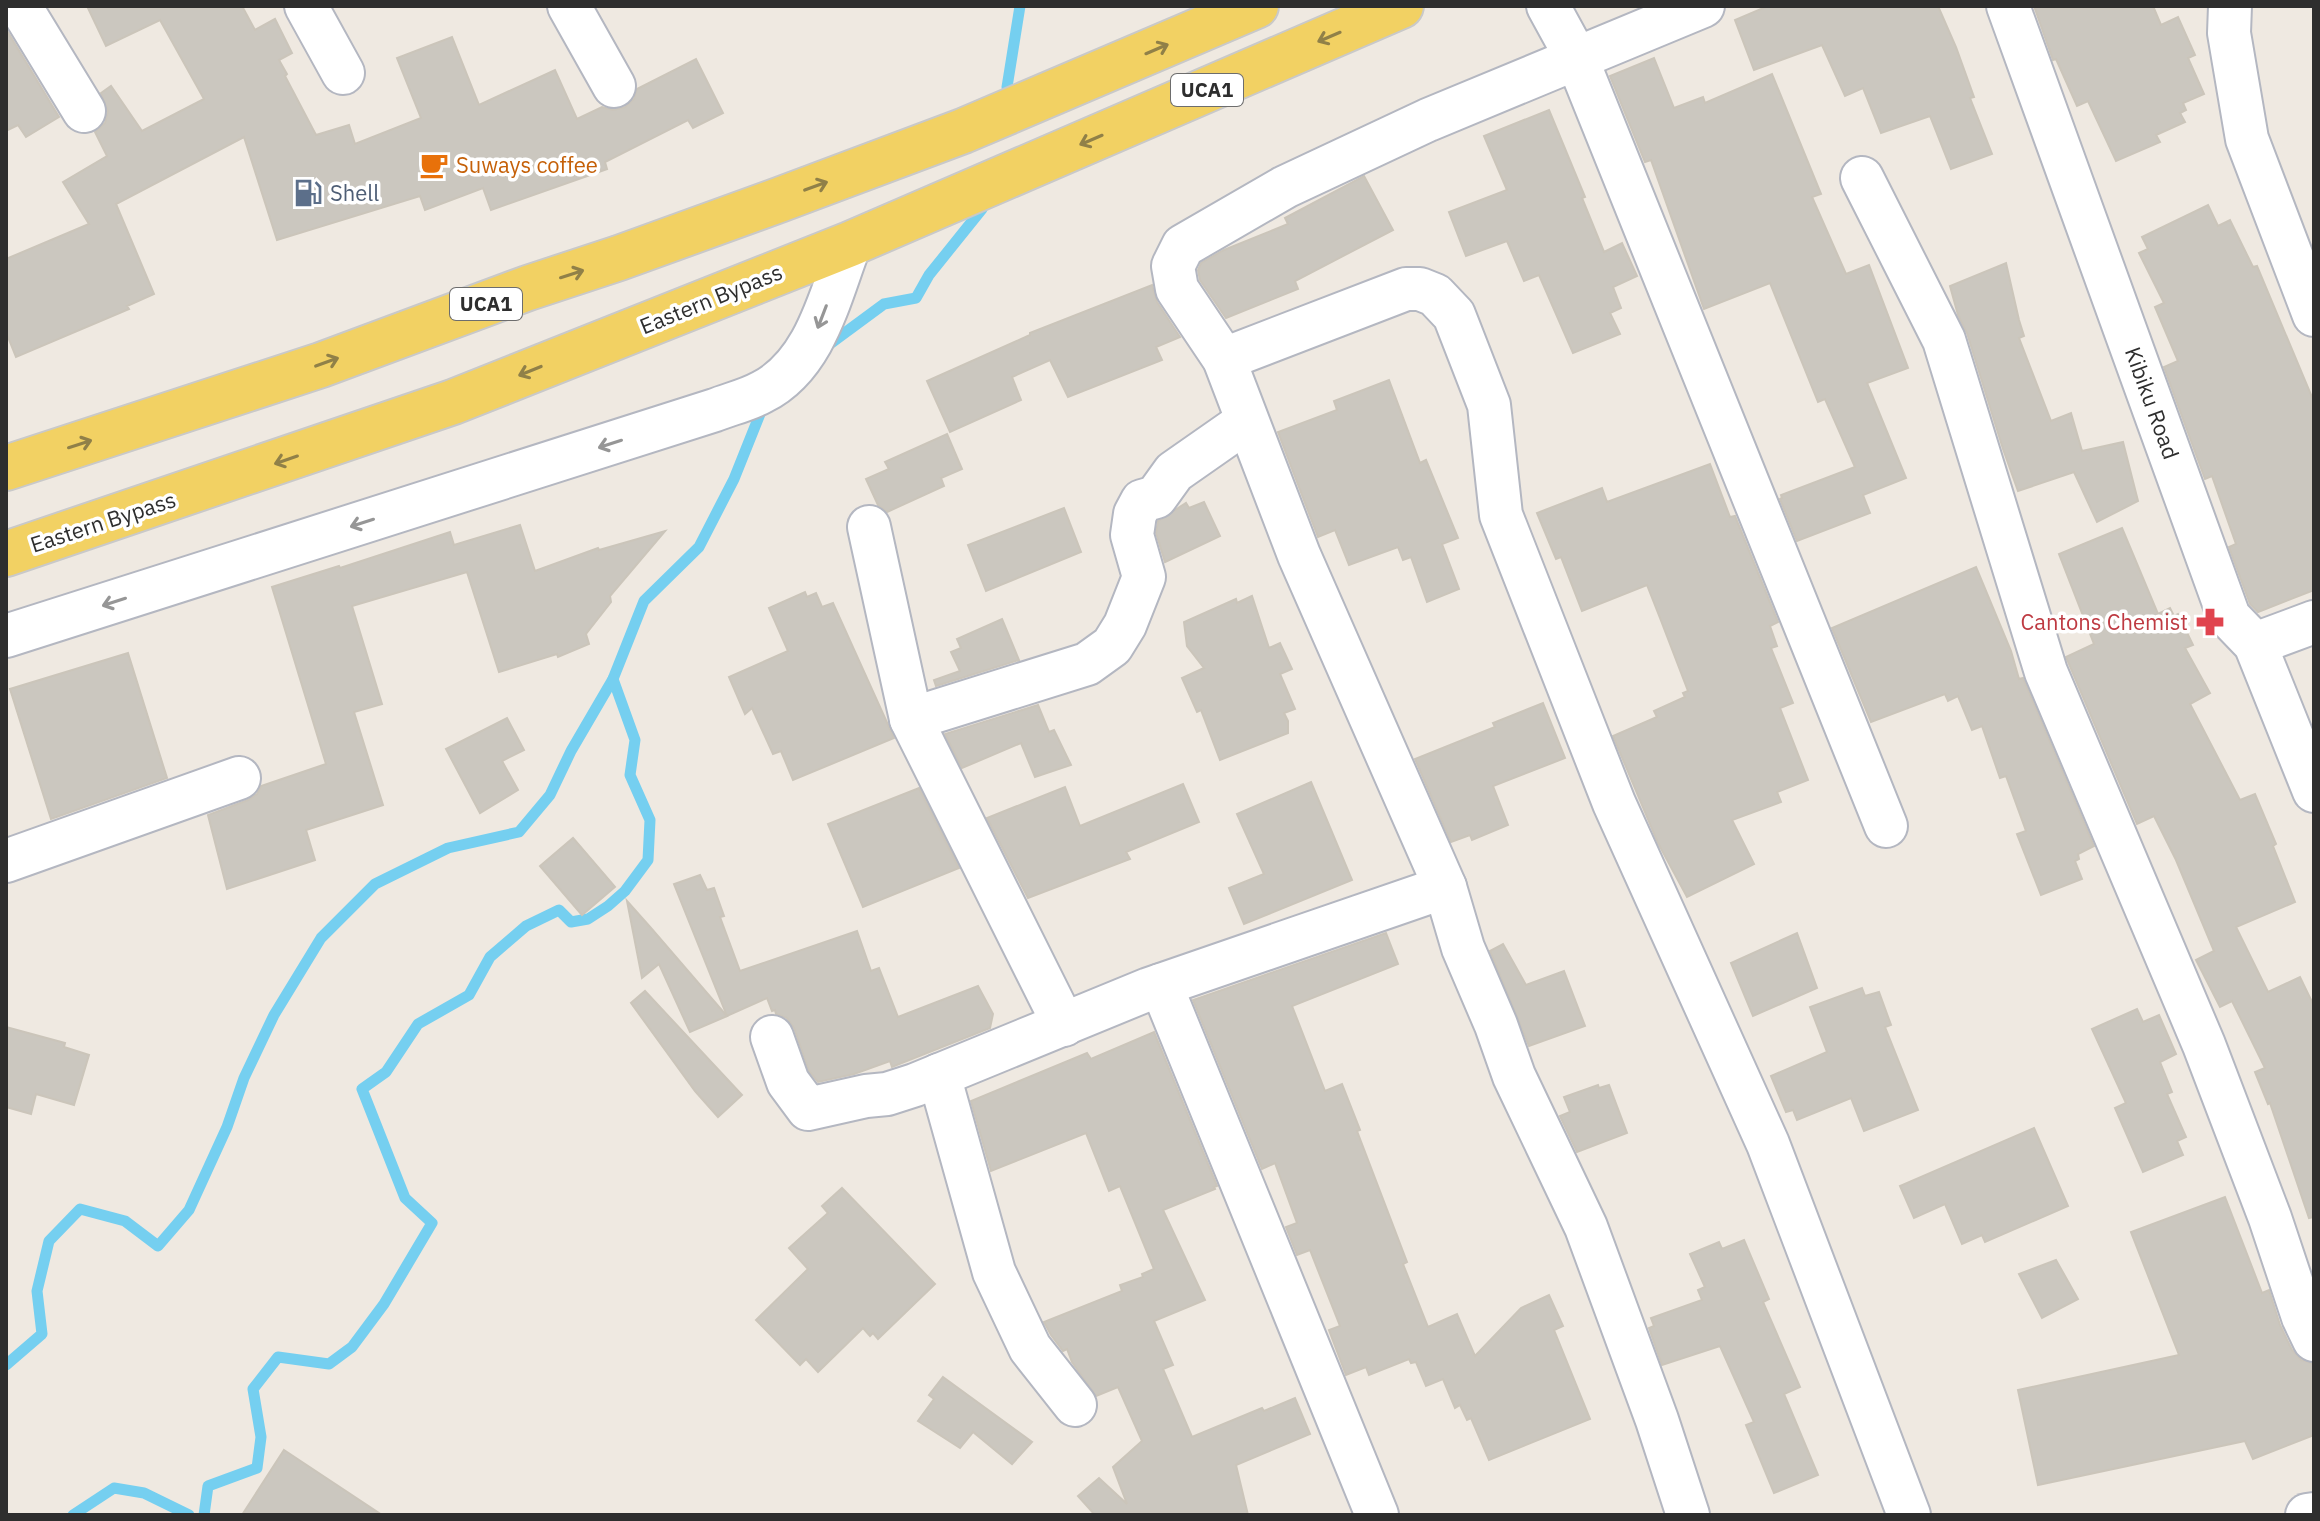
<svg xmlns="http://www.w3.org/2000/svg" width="2320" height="1521" viewBox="0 0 2320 1521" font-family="'IBM Plex Sans',sans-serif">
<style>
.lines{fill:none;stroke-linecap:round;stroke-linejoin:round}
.stream{stroke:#75cff0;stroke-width:11}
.building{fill:#cbc7bf;stroke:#cbc5ba;stroke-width:2}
.street-casing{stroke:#b4b7c1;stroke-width:46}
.primary-casing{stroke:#c9c9c9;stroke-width:48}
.street{stroke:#fff;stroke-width:42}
.primary{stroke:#f2d163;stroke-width:44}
.oneway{stroke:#908048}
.oneway2{stroke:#969696}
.labels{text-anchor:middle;stroke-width:7;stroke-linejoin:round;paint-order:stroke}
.shield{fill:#fff;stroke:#6d6d6d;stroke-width:2}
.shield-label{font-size:20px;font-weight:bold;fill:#2e2e2e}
.food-label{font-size:22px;fill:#c56008;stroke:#fff;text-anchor:start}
.service-label{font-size:22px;fill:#4e5e75;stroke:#fff;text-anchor:start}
.street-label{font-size:22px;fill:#2e2e2e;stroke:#fff}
.health-label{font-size:22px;fill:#be3a42;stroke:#fff;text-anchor:end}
</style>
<rect width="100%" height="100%" fill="#efe9e1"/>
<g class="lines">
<g class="stream">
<polyline points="1007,87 1020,6"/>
<polyline points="823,349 884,304 916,298 929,275 982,209"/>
<polyline points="6,1365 42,1334 37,1291 49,1241 80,1209 125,1221 158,1246 189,1210 227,1127 244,1078 274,1015 321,938 375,884 448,848 519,832 550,795 571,751 613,679 644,601 699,547 734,479 764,404"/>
<polyline points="73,1515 114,1488 144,1493 189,1515"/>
<polyline points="204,1515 208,1486 257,1468 261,1437 253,1389 278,1357 329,1364 352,1347 384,1304 432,1223 405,1198 362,1089 386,1072 418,1024 469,995 490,957 526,926 559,910 571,922 588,919 608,906 625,891 648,860 650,820 630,775 635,740 613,679"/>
</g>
</g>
<g class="building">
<polygon points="87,6 242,6 255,30 275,19 292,53 279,60 287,74 285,76 316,135 349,125 355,144 421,118 397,58 452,37 479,105 555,70 577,119 602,107 613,110 625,107 634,99 637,89 696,59 723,113 693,128 688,120 605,162 607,169 491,210 483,188 425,210 420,196 277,240 244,137 116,204 154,294 127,306 129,309 16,357 6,332 6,259 89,224 63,182 107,156 95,132 105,123 108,111 101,93 111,86 142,131 204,99 160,20 106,46"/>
<polygon points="1768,6 1938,6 1956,47 1974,97 1970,98 1992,154 1951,169 1930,116 1881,133 1863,88 1845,96 1822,45 1754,70 1735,20"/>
<polygon points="2034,6 2153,6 2161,25 2178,17 2195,55 2188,58 2204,94 2183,103 2186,110 2180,113 2185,122 2156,135 2160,142 2116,161 2088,101 2077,106 2056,59 2053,60"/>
<polygon points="6,29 59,117 26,137 18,125 6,131"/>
<polygon points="1654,58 1674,108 1703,97 1705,103 1772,74 1821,194 1812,197 1846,274 1869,265 1908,368 1867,383 1906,478 1863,495 1870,513 1797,541 1780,499 1782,498 1781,495 1855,467 1825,399 1818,402 1770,283 1704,309 1651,160 1645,162 1610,76"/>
<polygon points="1549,110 1585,197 1582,198 1604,252 1622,243 1637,276 1613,287 1621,308 1610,313 1620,334 1573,353 1539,275 1524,281 1507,241 1466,256 1449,212 1507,190 1484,136"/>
<polygon points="1364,176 1393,230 1295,281 1298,289 1226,318 1200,280 1198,270 1201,263 1224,250 1288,224 1285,218"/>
<polygon points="2208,205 2218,226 2230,220 2253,267 2257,266 2314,402 2314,590 2258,612 2250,604 2229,547 2236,544 2212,476 2205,479 2164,367 2178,361 2155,307 2164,303 2139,253 2148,249 2142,237"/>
<polygon points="2006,263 2019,320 2024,336 2019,338 2051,421 2071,413 2082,451 2123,442 2138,501 2097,522 2074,472 2018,491 2003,449 1967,333 1958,315 1950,286"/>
<polygon points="1152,285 1157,302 1180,337 1156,347 1162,360 1068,397 1050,360 1012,377 1021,400 950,432 927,381 1030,335 1030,333"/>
<polygon points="1389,380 1420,463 1426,460 1458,538 1442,544 1459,589 1427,602 1411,557 1403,560 1398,547 1349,565 1335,530 1318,537 1278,432 1337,410 1334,401"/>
<polygon points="947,434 962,469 941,478 944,486 887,512 878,505 866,479 889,469 885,462"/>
<polygon points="1710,464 1730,517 1735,516 1778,622 1770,626 1777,646 1771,648 1793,703 1780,708 1808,780 1777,792 1781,802 1732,820 1754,864 1687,897 1658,843 1613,736 1657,717 1654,711 1685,697 1683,693 1688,691 1660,618 1647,585 1582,611 1561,557 1556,559 1537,513 1602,488 1607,502"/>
<polygon points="1204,502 1220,536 1165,562 1156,533 1158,521 1186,503 1189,508"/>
<polygon points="1064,508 1081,552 986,591 968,545"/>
<polygon points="520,525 535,571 598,548 599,550 665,531 610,596 611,602 586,634 589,644 558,657 557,654 499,672 467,572 352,606 382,704 354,712 383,805 306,830 315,860 227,889 208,815 248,800 257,794 261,786 326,764 272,587 339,566 340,568 450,532 454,545"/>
<polygon points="2122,528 2158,614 2170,608 2174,616 2178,614 2193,645 2185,648 2210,693 2190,704 2240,800 2255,794 2276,844 2273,846 2295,902 2236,927 2268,992 2300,977 2314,1006 2314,1217 2309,1218 2270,1103 2268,1104 2255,1072 2265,1068 2232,1001 2220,1007 2196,960 2214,951 2176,860 2154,816 2137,824 2066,657 2094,644 2059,554"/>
<polygon points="1976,567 2011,651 2019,679 2023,678 2094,846 2078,854 2079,859 2075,861 2082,879 2041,895 2017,834 2026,831 2006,776 2000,778 1982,726 1972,730 1958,696 1948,701 1945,694 1871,722 1832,628"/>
<polygon points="805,592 807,597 816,593 822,607 833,603 894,738 793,780 781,751 773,754 752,708 745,714 729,677 788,651 769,608"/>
<polygon points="1252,596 1269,648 1280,643 1292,669 1280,674 1295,709 1284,713 1288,721 1288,733 1220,760 1201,710 1197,712 1182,678 1204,668 1187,646 1184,622 1236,599 1237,603"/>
<polygon points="1002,619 1019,660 936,686 934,680 960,671 951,652 961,648 957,639"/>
<polygon points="128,653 167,778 51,819 10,689"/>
<polygon points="1543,703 1565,758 1493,786 1508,825 1472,840 1470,835 1451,842 1415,759 1495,727 1493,723"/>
<polygon points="1038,705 1049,732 1054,730 1071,765 1035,777 1021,743 962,768 945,734"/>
<polygon points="507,718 524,750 502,761 518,790 480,813 446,749"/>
<polygon points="1311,782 1352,880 1244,924 1229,888 1264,874 1237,814"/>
<polygon points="1183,784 1199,822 1126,852 1130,859 1028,898 987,818 1065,787 1080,826"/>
<polygon points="919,788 959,868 863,907 828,824"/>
<polygon points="573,838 615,887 582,915 540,866"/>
<polygon points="700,875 707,890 714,888 724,916 720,917 740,971 857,931 871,971 879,968 898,1017 978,986 993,1014 990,1028 892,1067 890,1061 854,1074 818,1082 809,1071 794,1028 787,1018 776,1014 775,1010 772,1011 767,998 727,1016 674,884"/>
<polygon points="627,901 651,928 727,1016 690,1032 659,964 642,978"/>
<polygon points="1386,933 1398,964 1292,1006 1325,1091 1342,1084 1360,1130 1357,1131 1407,1262 1403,1264 1428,1327 1457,1314 1475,1356 1521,1308 1549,1295 1563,1326 1554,1330 1590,1419 1489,1460 1471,1418 1467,1420 1460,1405 1455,1408 1443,1379 1426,1386 1416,1362 1411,1363 1409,1359 1369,1375 1366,1367 1346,1375 1329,1330 1340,1326 1310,1250 1297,1255 1286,1227 1297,1223 1275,1163 1262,1169 1193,1000"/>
<polygon points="1797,933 1817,988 1753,1016 1731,963"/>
<polygon points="1503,944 1526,985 1564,971 1585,1026 1529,1046 1490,951"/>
<polygon points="1862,988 1865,996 1879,992 1891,1025 1885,1027 1918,1110 1864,1131 1851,1098 1797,1120 1793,1110 1786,1112 1771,1076 1827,1052 1810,1007"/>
<polygon points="645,991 742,1095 718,1117 695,1091 631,1003"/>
<polygon points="2137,1009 2143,1022 2159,1015 2176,1054 2160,1062 2172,1092 2167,1094 2186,1137 2177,1141 2183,1155 2143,1172 2115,1108 2126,1103 2092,1029"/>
<polygon points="6,1027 65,1043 64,1047 89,1055 74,1105 36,1094 31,1114 6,1107"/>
<polygon points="1154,1032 1217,1186 1214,1187 1215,1189 1163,1210 1205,1300 1154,1321 1173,1365 1163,1369 1192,1437 1262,1408 1264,1411 1295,1398 1310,1434 1236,1465 1248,1515 1095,1515 1078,1496 1099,1478 1127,1504 1113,1467 1142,1441 1118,1387 1096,1396 1072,1362 1067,1349 1063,1351 1051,1335 1044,1322 1122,1291 1120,1285 1143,1277 1142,1274 1154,1269 1120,1186 1109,1191 1086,1133 991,1171 971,1101 1087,1053 1091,1059"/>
<polygon points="1598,1085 1599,1088 1609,1085 1627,1133 1577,1152 1560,1116 1570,1112 1564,1097"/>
<polygon points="2034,1128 2068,1206 1985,1242 1982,1235 1962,1244 1945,1204 1914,1218 1900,1186"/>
<polygon points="842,1188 935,1284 878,1339 873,1333 870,1336 863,1328 818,1372 806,1359 800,1365 756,1320 808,1269 789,1248 828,1213 822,1206"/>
<polygon points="2225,1197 2262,1293 2269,1290 2280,1325 2292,1350 2301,1360 2314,1364 2314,1435 2253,1459 2245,1441 2038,1485 2018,1390 2179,1355 2131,1232"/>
<polygon points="1744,1240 1769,1299 1763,1302 1800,1387 1784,1394 1818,1475 1774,1493 1746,1425 1754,1422 1720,1346 1662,1365 1649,1328 1654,1326 1651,1318 1702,1300 1698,1290 1705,1287 1690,1254 1719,1242 1722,1249"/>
<polygon points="2056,1260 2078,1299 2042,1318 2019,1274"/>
<polygon points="943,1377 1032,1442 1012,1464 973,1432 960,1448 918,1421 934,1399 929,1395"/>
<polygon points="284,1450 382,1515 242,1515"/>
</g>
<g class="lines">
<defs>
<g id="street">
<polyline points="20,6 84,111"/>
<polyline points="306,6 343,73"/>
<polyline points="569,6 614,86"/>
<polyline points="1548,6 1577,59 1886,826"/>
<polyline points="2008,6 2229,617 2255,644 2314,791"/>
<polyline points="2230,6 2229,33 2247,139 2314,315"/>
<polyline points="1862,178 1944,340 2046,672 2204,1045 2270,1218 2303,1317 2314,1340"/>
<polyline points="1224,359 1406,289 1420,289 1435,295 1454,315 1489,405 1501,515 1614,803 1768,1144 1909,1515"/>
<polyline points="869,527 911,719 1064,1025"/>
<path d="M 6,636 L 715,410 C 730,404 748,400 762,392 C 816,365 830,295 850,244"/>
<polyline points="2255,644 2314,622"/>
<polyline points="911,719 1087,664 1112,646 1125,625 1144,577 1132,535 1135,514 1142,501 1156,497 1174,472 1247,421"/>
<polyline points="6,861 239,778"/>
<polyline points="1161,985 1377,1515"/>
<polyline points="772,1037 788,1082 808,1109 866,1096 887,1094 915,1085 1149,989 1445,887"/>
<polyline points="939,1075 994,1272 1030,1348 1075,1405"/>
<polyline points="1688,1515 1657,1420 1586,1227 1514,1076 1496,1025 1463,948 1445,887 1299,555 1224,359 1177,289 1173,266 1183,246 1285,187 1428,120 1703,6"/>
<polyline points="2307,1515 2314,1514"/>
</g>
<g id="primary">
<polyline points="6,468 321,365 528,288 619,258 779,200 963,131 1256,6"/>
<polyline points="6,554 453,402 850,244 1401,6"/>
</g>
</defs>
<use href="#street" class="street-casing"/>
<use href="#primary" class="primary-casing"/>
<use href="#street" class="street"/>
<use href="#primary" class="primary"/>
</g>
<defs><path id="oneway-shaft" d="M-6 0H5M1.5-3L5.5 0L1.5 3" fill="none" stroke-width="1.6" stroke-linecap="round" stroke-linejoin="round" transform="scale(2)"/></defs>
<g class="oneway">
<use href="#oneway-shaft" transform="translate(1329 37) rotate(157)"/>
<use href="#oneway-shaft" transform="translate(1157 49) rotate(-23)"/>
<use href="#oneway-shaft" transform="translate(1091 140) rotate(157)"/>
<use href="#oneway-shaft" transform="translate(816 186) rotate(-20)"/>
<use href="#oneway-shaft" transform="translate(572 274) rotate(-18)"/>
<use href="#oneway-shaft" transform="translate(327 362) rotate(-20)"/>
<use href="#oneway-shaft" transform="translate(530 371) rotate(158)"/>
<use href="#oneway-shaft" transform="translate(80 444) rotate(-18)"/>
<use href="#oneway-shaft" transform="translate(286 460) rotate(161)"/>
</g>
<g class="oneway2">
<use href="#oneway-shaft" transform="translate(822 317) rotate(111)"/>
<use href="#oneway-shaft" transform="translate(610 444) rotate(162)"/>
<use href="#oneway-shaft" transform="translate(362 523) rotate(162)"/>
<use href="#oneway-shaft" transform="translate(114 602) rotate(162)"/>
</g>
<defs>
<symbol id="cafe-bare" viewBox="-9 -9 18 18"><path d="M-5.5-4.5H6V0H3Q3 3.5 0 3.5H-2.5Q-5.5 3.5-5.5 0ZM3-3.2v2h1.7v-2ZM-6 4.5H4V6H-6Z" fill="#e8710a" stroke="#fff" stroke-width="2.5" paint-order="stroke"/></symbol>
<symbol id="fuel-bare" viewBox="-9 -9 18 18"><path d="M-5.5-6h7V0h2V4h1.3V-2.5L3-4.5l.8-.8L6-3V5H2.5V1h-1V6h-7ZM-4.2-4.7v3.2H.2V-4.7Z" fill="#5c6f8a" stroke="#fff" stroke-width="2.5" paint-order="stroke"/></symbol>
<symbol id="pharmacy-bare" viewBox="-9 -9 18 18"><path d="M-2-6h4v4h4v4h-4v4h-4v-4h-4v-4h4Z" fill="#e0444e" stroke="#fff" stroke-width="2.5" paint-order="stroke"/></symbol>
</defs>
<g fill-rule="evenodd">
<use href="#cafe-bare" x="414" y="145" width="40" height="40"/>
<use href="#fuel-bare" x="288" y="173" width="40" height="40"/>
<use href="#pharmacy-bare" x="2190" y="602" width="40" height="40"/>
</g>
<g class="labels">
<g class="shield">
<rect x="1171" y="74" width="72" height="32" rx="6"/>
<rect x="450" y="288" width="72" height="32" rx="6"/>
</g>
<g class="shield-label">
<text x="1207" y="97">UCA1</text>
<text x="486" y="311">UCA1</text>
</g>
<g class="food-label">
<text x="456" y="173">Suways coffee</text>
</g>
<g class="service-label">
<text x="330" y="201">Shell</text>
</g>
<g class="street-label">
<text transform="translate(711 299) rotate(-22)" y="8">Eastern Bypass</text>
<text transform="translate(2152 403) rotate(70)" y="8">Kibiku Road</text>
<text transform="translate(103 522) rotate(-18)" y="8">Eastern Bypass</text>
</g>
<g class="health-label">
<text x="2188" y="630">Cantons Chemist</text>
</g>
</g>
<rect width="2320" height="1521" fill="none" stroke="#2e2e2e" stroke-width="16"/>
</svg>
